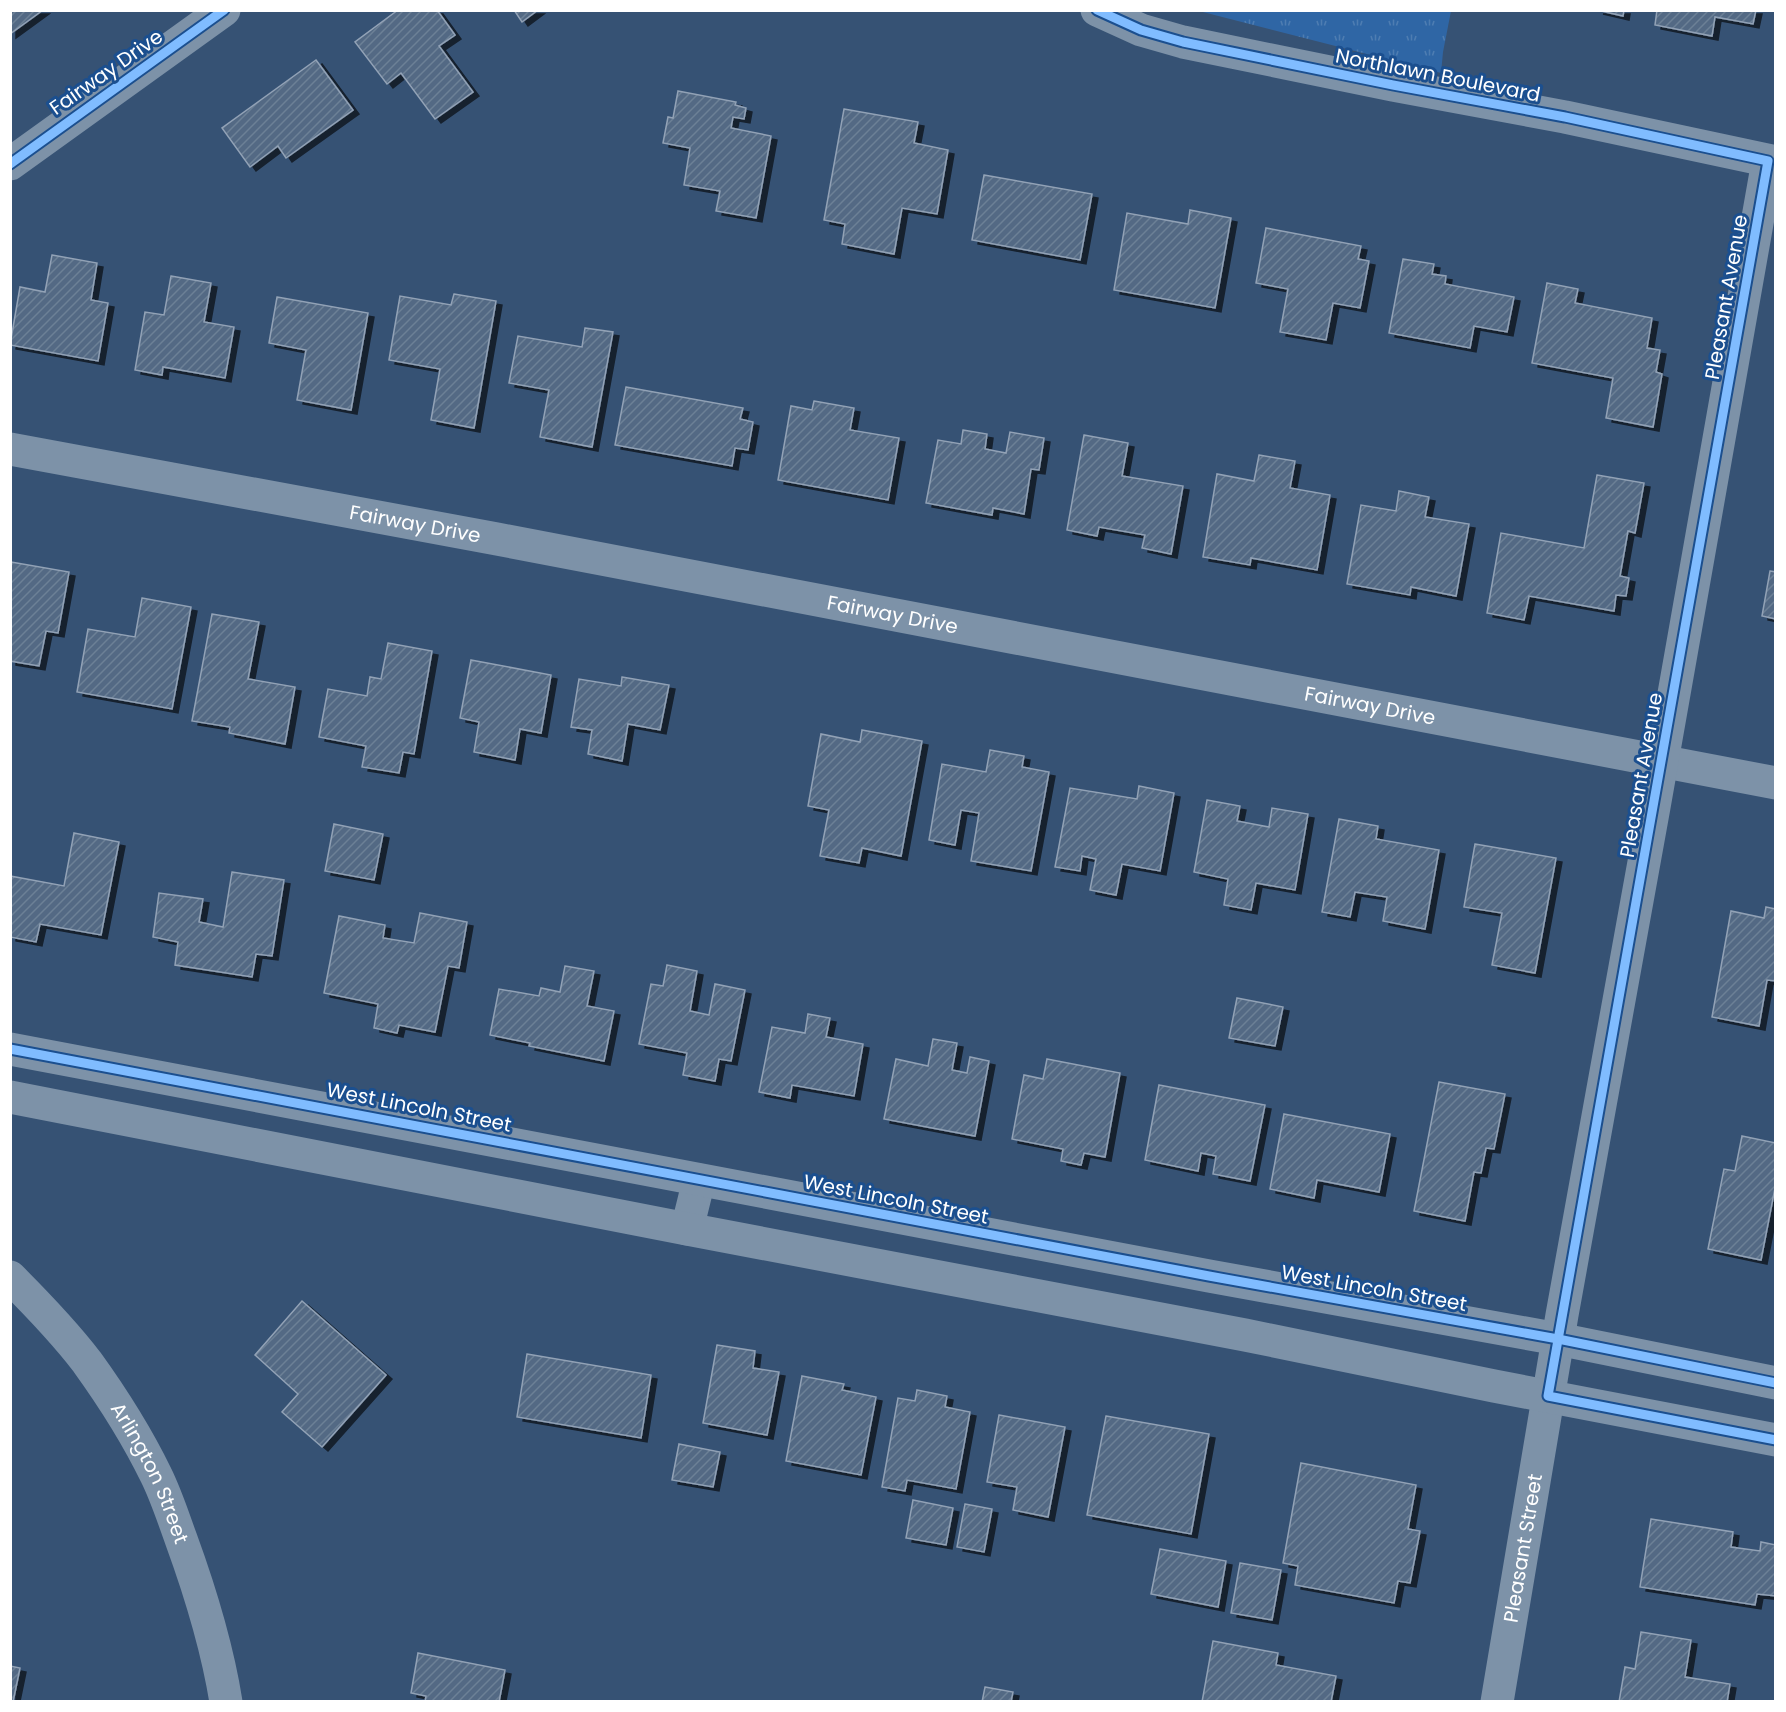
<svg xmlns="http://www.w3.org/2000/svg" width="1786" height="1712" viewBox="0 0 1786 1712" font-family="Poppins,sans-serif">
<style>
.grass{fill:url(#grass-tufts)}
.building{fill:url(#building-hatch);stroke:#92a2b6;stroke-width:1.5;filter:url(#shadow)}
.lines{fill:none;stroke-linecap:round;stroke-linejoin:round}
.minor{stroke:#7d92a8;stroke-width:33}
.tertiary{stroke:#7d92a8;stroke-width:33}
.cycleway-casing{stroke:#1b4f8f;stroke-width:13}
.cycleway{stroke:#80bcff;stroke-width:9}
.labels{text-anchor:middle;stroke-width:6;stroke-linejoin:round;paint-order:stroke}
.street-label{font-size:20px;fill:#fff;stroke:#1b4f8f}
</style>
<defs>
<pattern id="grass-tufts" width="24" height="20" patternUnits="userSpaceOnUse" patternTransform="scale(1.5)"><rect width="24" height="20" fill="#2f66a5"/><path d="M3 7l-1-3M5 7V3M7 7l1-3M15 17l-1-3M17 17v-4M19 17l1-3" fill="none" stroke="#4e7db2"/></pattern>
<pattern id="building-hatch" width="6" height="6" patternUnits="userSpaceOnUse" patternTransform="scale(1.5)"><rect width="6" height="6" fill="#526984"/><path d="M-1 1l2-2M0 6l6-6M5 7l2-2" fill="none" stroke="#6c8096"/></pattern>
<filter id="shadow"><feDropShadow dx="6" dy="4" stdDeviation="0" flood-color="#0009"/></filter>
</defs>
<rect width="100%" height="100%" fill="#365274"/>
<polygon class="grass" points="1199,11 1451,11 1443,52 1441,73"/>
<g class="building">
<polygon points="10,10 43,10 10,34"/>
<polygon points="398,10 437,10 455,35 439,46 473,92 435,119 401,73 387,84 355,42"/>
<polygon points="514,10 538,10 522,22"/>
<polygon points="1597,10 1624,10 1623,16"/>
<polygon points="1657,10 1756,10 1753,24 1715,17 1712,36 1655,25"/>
<polygon points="316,60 353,110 286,158 278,146 250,167 222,128"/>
<polygon points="678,91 736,102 735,105 746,108 744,119 733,117 731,128 771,136 756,218 716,211 720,191 684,185 690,148 663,143 668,117 673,118"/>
<polygon points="844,109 918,122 914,143 948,150 937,214 902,208 894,254 842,244 845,224 824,220"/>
<polygon points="984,175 1092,194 1080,260 972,240"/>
<polygon points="1190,210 1231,218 1215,308 1114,290 1127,213 1188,224"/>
<polygon points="1266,228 1361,246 1358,259 1369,261 1360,308 1333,303 1326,340 1280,332 1288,289 1256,283"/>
<polygon points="52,255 97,263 91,300 108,303 98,361 10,345 20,287 45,292"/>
<polygon points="1403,259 1434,264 1432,274 1446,276 1445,284 1514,297 1507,332 1474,326 1470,348 1389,333"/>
<polygon points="171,276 211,283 204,322 234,327 225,378 163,367 162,375 135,370 145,312 164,315"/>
<polygon points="1547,283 1578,289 1575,303 1652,318 1647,348 1660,350 1656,372 1662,374 1653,427 1606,418 1613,378 1532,363"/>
<polygon points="454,294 496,301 474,428 431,420 440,369 389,360 400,296 451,305"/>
<polygon points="277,297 368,313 351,410 297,400 306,350 269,343"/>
<polygon points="585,328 613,332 592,447 540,437 549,390 509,383 518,336 582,347"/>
<polygon points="626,387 743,408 740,419 753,422 748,450 735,448 732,466 615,445"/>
<polygon points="814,401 854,408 850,430 899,438 888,500 778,480 791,406 812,410"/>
<polygon points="963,430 987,434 985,449 1006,453 1010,432 1044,438 1039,470 1031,469 1024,514 993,508 992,515 926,503 938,440 961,444"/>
<polygon points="1084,435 1128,443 1122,476 1183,486 1171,554 1142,548 1145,535 1099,527 1097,536 1067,530"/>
<polygon points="1259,455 1295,461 1290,488 1330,495 1317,570 1251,558 1250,565 1203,557 1217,474 1254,481"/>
<polygon points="1597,475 1644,483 1635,533 1628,531 1620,576 1629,578 1626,596 1616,595 1614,611 1529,596 1524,620 1487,613 1501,533 1584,548"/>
<polygon points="1399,491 1429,497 1425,517 1469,524 1456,596 1411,587 1410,595 1347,584 1361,505 1396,511"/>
<polygon points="11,562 69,572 58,633 46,631 39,666 10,661"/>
<polygon points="1770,571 1776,572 1776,619 1762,616"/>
<polygon points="142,598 191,607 172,709 77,692 88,629 135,637"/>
<polygon points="212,614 259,622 248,679 295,687 285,744 229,733 230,727 192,721"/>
<polygon points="388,643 432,651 414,754 403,752 399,773 362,767 366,746 319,737 328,689 367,696 370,677 381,679"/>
<polygon points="471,660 551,675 541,733 520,729 515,760 474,752 479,722 460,718"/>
<polygon points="622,677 669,685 660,730 628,724 622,761 588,754 592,730 571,727 579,679 621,686"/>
<polygon points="862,730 922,741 901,856 862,848 859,863 820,856 829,810 808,806 821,734 860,742"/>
<polygon points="990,750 1024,756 1022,767 1049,772 1031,871 971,861 979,813 961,810 955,845 929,840 942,764 986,772"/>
<polygon points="1139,786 1174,793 1160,871 1122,864 1116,895 1090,890 1096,859 1082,856 1080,871 1055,867 1070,788 1137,799"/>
<polygon points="1207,800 1240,806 1237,821 1269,827 1272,808 1308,814 1295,890 1256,883 1251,910 1224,905 1228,879 1194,872"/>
<polygon points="1339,819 1378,826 1376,839 1439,850 1425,929 1383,921 1387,897 1355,892 1350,917 1322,912"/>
<polygon points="334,824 383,834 374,880 325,871"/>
<polygon points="74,833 119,842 101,935 40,924 36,942 10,937 10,876 64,886"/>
<polygon points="1475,844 1556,858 1535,973 1492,965 1502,913 1464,907"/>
<polygon points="232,872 284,880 272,956 256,954 252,977 175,965 178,942 153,937 159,893 203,899 199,922 223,927"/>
<polygon points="1766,907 1776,909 1776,981 1767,980 1759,1026 1712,1017 1731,911 1764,918"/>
<polygon points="420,913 467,922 459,968 448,966 435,1032 399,1025 397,1033 374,1028 378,1004 324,993 339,916 385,925 383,938 414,943"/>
<polygon points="667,965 697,971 690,1011 709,1015 715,984 745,990 731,1061 719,1059 715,1081 683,1075 687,1053 639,1044 651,984 663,986"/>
<polygon points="565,966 594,971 587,1006 614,1011 604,1061 529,1046 530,1043 490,1035 499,989 539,996 541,988 560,992"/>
<polygon points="1237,998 1283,1007 1275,1046 1229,1038"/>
<polygon points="808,1014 830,1018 826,1037 863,1044 854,1096 792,1085 790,1098 759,1092 772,1027 805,1033"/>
<polygon points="933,1039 957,1043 952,1070 967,1073 970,1057 989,1061 975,1136 884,1119 896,1059 928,1066"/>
<polygon points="1047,1059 1120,1073 1105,1157 1084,1153 1081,1165 1061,1161 1063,1149 1012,1139 1024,1075 1043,1079"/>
<polygon points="1439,1082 1505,1094 1494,1149 1486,1148 1481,1173 1474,1172 1465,1221 1414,1211"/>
<polygon points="1159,1085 1265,1105 1250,1181 1213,1174 1216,1156 1201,1153 1198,1171 1145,1160"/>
<polygon points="1284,1114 1390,1134 1379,1192 1317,1180 1314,1198 1270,1189"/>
<polygon points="1742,1136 1776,1143 1776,1183 1761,1260 1708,1249 1724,1169 1735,1171"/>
<polygon points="302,1301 386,1375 322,1447 282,1412 298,1394 255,1355"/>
<polygon points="717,1345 755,1351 753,1368 779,1372 767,1435 703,1423"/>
<polygon points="527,1354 651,1375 641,1438 517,1417"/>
<polygon points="802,1376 844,1384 842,1390 876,1397 861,1475 786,1461"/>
<polygon points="917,1390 947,1396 945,1407 970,1412 956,1489 907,1480 905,1491 882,1487 898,1398 915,1401"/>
<polygon points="999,1415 1065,1427 1048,1517 1013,1510 1017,1487 987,1482"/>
<polygon points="1106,1416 1209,1434 1191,1534 1087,1515"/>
<polygon points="679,1444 720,1452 713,1487 672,1480"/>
<polygon points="1301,1463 1416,1485 1408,1529 1420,1531 1410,1583 1398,1581 1394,1603 1295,1585 1298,1566 1283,1563"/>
<polygon points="913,1500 953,1508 946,1545 906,1538"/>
<polygon points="965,1504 992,1509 984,1552 957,1547"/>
<polygon points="1651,1519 1733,1532 1731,1547 1760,1551 1761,1542 1776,1545 1776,1596 1757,1594 1755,1605 1640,1587"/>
<polygon points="1160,1549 1226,1561 1218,1607 1151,1594"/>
<polygon points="1240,1563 1281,1570 1272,1620 1231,1613"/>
<polygon points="1641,1632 1691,1640 1685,1677 1730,1684 1727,1702 1619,1702 1625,1667 1635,1669"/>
<polygon points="1213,1641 1278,1653 1276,1665 1336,1676 1331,1702 1202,1702"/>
<polygon points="418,1653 505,1670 499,1702 425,1702 426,1696 411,1693"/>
<polygon points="10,1666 20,1668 13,1702 10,1702"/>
<polygon points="985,1687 1013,1692 1011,1702 982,1702"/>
</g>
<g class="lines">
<g class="minor">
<polyline points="1097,10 1141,30 1183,42 1393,85 1565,117 1776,162"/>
<polyline points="10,164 224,10"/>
<path id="s1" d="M 10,449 L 497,539 L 1776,783"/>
<polyline points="687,1229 699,1180"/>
<path id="s2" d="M 10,1277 C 37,1304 64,1332 87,1362 C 113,1398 137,1436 156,1475 C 166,1495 173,1517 181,1539 C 200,1591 217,1646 226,1702"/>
<path id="s3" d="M 1497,1702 L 1562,1315 L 1654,807 L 1768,161"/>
</g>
<g class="tertiary">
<polyline points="10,1049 1209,1276 1558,1339 1776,1383"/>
<polyline points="10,1097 687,1229 1245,1335 1494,1386 1776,1440"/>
</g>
<defs>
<g id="cycleway">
<polyline points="1097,10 1141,30 1183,42 1393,85 1565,117 1768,161 1548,1396 1776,1440"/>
<polyline points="10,164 224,10"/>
<polyline points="10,1049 1209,1276 1558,1339 1776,1383"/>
</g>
</defs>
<use href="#cycleway" class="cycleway-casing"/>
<use href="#cycleway" class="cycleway"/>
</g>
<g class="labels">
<g class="street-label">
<text transform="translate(106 72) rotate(-35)" y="7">Fairway Drive</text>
<text transform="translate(1438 75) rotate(11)" y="7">Northlawn Boulevard</text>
<text transform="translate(1726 297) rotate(-80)" y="7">Pleasant Avenue</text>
<text dy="7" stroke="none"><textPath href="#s1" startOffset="412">Fairway Drive</textPath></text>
<text dy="7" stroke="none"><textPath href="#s1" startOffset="898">Fairway Drive</textPath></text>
<text dy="7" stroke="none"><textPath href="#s1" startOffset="1384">Fairway Drive</textPath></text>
<text transform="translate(1641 775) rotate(-80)" y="7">Pleasant Avenue</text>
<text transform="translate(419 1107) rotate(11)" y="7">West Lincoln Street</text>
<text transform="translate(896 1199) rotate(11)" y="7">West Lincoln Street</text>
<text transform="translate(1374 1288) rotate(10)" y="7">West Lincoln Street</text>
<text dy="7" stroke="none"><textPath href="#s2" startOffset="243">Arlington Street</textPath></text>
<text dy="7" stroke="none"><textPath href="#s3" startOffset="156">Pleasant Street</textPath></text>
</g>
</g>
<rect width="1786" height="1712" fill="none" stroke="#ffffff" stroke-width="24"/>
</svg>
